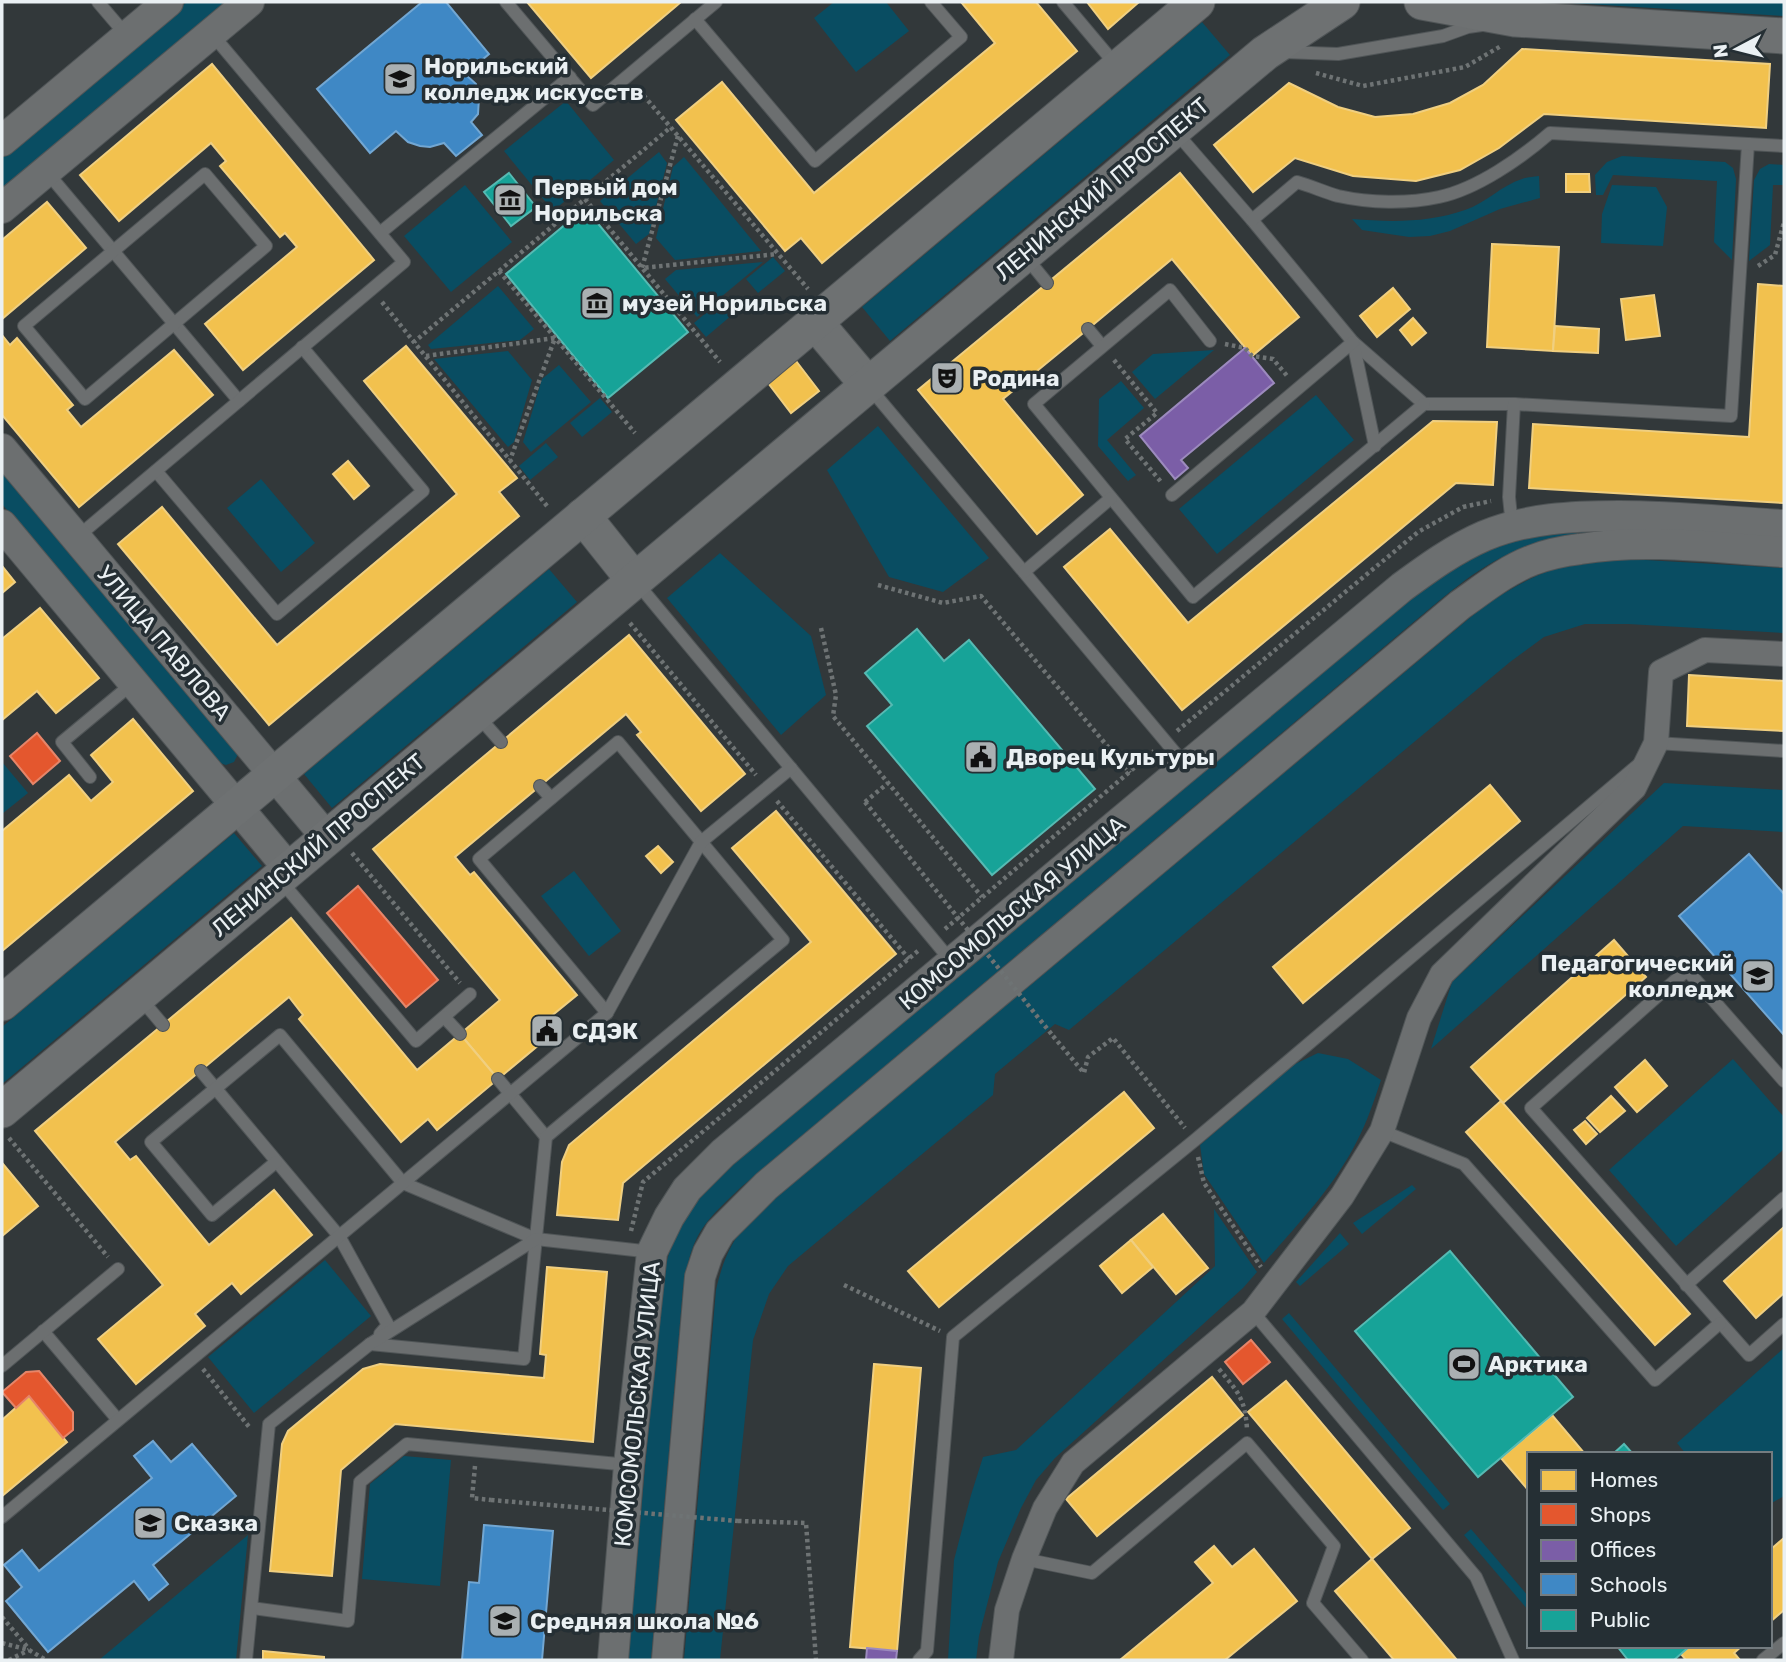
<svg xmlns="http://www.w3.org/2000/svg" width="1786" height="1662" viewBox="0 0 1786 1662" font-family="Rubik,sans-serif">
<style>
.green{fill:#094d62}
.homes{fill:#f2c14e;stroke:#f0cf80;stroke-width:2}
.shops{fill:#e4572e;stroke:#e68569;stroke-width:2}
.offices{fill:#7b5ea7;stroke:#9c8abe;stroke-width:2}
.schools{fill:#3f88c5;stroke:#72a7d3;stroke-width:2}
.public{fill:#17a398;stroke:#56bab3;stroke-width:2}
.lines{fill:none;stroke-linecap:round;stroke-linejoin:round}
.service-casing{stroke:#505557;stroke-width:14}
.minor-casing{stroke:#505557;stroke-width:26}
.tertiary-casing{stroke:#505557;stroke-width:32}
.secondary-casing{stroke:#505557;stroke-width:37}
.path{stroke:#6e7374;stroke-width:4.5;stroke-dasharray:3.5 3.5;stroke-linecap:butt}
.service{stroke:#6c6f70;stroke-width:12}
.minor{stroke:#6c6f70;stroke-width:24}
.tertiary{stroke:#6c6f70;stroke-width:30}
.secondary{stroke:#6e7172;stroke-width:35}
.path-bridge{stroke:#6e7374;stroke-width:4.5;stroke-dasharray:3.5 3.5;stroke-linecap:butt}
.labels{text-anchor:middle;stroke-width:7;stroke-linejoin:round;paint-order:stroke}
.poi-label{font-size:23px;font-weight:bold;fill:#eaf0f3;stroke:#252f34;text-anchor:start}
.street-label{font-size:23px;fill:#eaf0f3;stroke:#252f34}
</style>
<rect width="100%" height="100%" fill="#32383a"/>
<g class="green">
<polygon points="187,2 230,2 2,193 2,157"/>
<polygon points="834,2 886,2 909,31 856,72 814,18"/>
<polygon points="1555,2 1784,2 1784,16"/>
<polygon points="1202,22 1230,55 890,341 862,307"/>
<polygon points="566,101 614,160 553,211 504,151"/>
<polygon points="659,152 667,163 649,234 636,244 600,201"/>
<polygon points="1622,156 1725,162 1733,168 1736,179 1732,260 1714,242 1717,181 1613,175 1603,195 1596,195 1595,175 1607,162"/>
<polygon points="684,157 761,251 675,260 656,238 673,167"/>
<polygon points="1769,164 1784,165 1784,185 1773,185 1770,245 1749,261 1754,180 1760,169"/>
<path d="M 1539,176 L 1540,198 L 1500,209 L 1450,231 L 1430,236 L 1409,237 L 1362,230 L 1352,219 C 1390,222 1428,223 1465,210 C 1486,203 1502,185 1522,179 C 1527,177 1533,177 1539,176 Z"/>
<polygon points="465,185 512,242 451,292 404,236"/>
<polygon points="1612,185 1656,187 1667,207 1663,246 1601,243 1602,214"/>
<polygon points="773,257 785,271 758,293 746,279"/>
<polygon points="763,262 697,317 665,279 676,270"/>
<polygon points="498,286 534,329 520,340 431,349 428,345"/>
<polygon points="720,301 732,315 706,337 694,323"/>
<polygon points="1214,350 1155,399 1132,372 1153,354"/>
<polygon points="508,351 532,380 514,442 508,447 434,359"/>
<polygon points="559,365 591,402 531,452 523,442 542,379"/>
<polygon points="1121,381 1144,408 1107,440 1136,475 1128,481 1098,446 1099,399"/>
<polygon points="1316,395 1354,440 1217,554 1179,509"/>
<polygon points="600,398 612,412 582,437 570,423"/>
<polygon points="878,426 989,558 943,592 889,577 827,470"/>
<polygon points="546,443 558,457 530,480 519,466"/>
<polygon points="2,467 238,754 234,762 226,765 217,762 2,504"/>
<polygon points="261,479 315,543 281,572 227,508"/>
<path d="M 1583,531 L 1624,531 L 1528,547 C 1483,560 1446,596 1410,625 L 740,1188 C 727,1201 712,1214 702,1229 C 690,1247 687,1268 683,1288 L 651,1660 L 628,1660 L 661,1285 C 668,1253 677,1221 699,1195 C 707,1187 715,1180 723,1172 L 1396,609 C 1435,581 1475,550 1523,538 C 1542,533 1563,533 1583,531 Z"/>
<polygon points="720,553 811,636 826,695 781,735 667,598"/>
<path d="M 1628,559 L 1784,568 L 1784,633 L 1628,624 L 1585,624 L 1544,637 L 1510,662 L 1069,1030 L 1055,1024 L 995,1074 L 993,1095 L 788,1266 L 769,1294 L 753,1340 L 720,1660 L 684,1660 L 716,1290 C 723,1260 730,1244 749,1220 L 1484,606 C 1517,584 1549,566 1589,561 C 1602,559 1615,559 1628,559 Z"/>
<polygon points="549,569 577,602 332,808 304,774"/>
<polygon points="2,762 28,793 2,814"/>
<polygon points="1664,783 1784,790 1784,832 1683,826 1431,1049 1452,982"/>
<polygon points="234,833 262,866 2,1084 2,1027"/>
<polygon points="574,871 621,931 589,956 541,896"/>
<path d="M 1318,1053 L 1348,1059 L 1381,1080 C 1374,1101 1367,1122 1357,1141 C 1334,1187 1297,1225 1264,1263 L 1204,1174 L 1200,1145 L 1293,1065 Z"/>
<polygon points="1733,1059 1784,1117 1784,1149 1676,1246 1609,1170"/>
<polygon points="1412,1185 1416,1189 1362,1234 1353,1223"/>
<polygon points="1214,1209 1257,1272 1243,1288 1055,1458 1036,1480 1021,1508 998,1562 979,1636 976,1660 948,1660 954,1560 971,1495 983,1457 1016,1450 1215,1266"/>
<polygon points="1340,1233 1349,1244 1300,1286 1296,1282"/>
<polygon points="325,1260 371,1316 254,1413 208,1357"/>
<polygon points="1289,1313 1450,1504 1443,1510 1282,1319"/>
<polygon points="1784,1348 1784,1496 1770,1504 1770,1454 1686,1454 1677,1443"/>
<polygon points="404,1456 451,1460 440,1586 362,1579 370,1484"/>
<polygon points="1471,1529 1529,1597 1529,1611 1464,1535"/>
<polygon points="248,1535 236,1660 99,1660 236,1545"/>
</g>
<g class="homes">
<polygon points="527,2 681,2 591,78"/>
<polygon points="961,2 1036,2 1077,51 822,263 801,238 785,251 676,120 722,82 814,193 995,43"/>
<polygon points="1087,2 1139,2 1108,29"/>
<polygon points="1522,49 1770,64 1766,128 1544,114 1499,148 1460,170 1416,181 1353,176 1295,158 1253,192 1214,145 1289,83 1338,107 1375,117 1413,114 1450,103 1483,85"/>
<polygon points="212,64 374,260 243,370 205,324 297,247 285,233 280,237 220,166 226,161 211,143 119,221 80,175"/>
<polygon points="1180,173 1299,317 1252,356 1172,259 1088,329 1003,399 1083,495 1037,534 918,390"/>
<polygon points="1566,174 1589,174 1590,192 1566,192"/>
<polygon points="47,202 86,248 2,319 2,240"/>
<polygon points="1492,244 1559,247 1553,351 1487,347"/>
<polygon points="1758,284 1784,286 1784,503 1529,488 1533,424 1749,437"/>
<polygon points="1393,288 1410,309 1377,337 1360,316"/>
<polygon points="1654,295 1660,336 1626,340 1621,299"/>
<polygon points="1413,318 1426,333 1412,345 1400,330"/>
<polygon points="1555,326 1599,329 1598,353 1553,351"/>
<polygon points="2,335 10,345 17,338 73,405 67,410 81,427 174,350 213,395 79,507 2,415"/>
<polygon points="406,346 517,478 499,492 519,516 269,725 118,544 162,507 277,645 457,494 364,381"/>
<polygon points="793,357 819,391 791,413 765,379"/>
<polygon points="1433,421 1497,422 1493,485 1456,483 1182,710 1064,567 1110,529 1188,623"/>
<polygon points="348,461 369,486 354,499 333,474"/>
<polygon points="2,566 15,582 2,593"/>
<polygon points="40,608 99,678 56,713 37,691 2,720 2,639"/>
<polygon points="629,635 745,774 701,811 637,735 641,732 626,714 455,857 470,875 474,872 577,995 549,1018 558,1029 498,1079 460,1034 500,1000 373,849"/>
<polygon points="1689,675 1784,681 1784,731 1687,726"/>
<polygon points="133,719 193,791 2,951 2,831 69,775 91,801 113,782 91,755"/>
<polygon points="1490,785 1520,821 1303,1003 1273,967"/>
<polygon points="776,811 896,954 623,1183 618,1220 557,1215 562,1162 569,1145 811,942 732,848"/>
<polygon points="658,846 673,862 661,873 646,856"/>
<polygon points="291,918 417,1070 460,1034 498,1079 437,1130 428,1119 401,1142 299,1019 303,1015 289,997 115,1142 130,1160 136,1156 209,1245 274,1190 312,1235 241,1294 232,1283 195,1314 205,1326 136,1384 98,1339 163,1285 35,1131"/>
<polygon points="1614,940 1646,977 1503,1103 1471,1067"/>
<polygon points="1645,1060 1667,1086 1637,1112 1615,1087"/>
<polygon points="1124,1092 1154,1128 939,1307 908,1271"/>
<polygon points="1611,1096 1625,1111 1600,1132 1587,1118"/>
<polygon points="1501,1101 1690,1314 1655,1345 1466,1132"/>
<polygon points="1585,1121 1597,1134 1586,1144 1574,1130"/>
<polygon points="3,1164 38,1206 2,1236 2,1165"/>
<polygon points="1163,1214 1208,1268 1176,1294 1131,1240"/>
<polygon points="1784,1227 1784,1293 1756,1318 1724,1281"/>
<polygon points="1131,1240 1153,1267 1122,1293 1100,1266"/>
<polygon points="547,1267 607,1272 593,1442 395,1424 341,1470 332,1576 270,1571 282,1444 288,1431 363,1369 380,1364 544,1378 546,1355 540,1354"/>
<polygon points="874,1364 921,1368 897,1651 850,1647"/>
<polygon points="1212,1377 1243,1415 1097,1536 1066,1499"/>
<polygon points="1286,1381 1410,1528 1372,1559 1248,1412"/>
<polygon points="29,1396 67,1442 2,1496 2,1420"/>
<polygon points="1552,1415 1585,1454 1529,1454 1529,1491 1501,1458"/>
<polygon points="1784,1538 1784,1610 1770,1622 1770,1550"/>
<polygon points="1214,1546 1232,1567 1254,1549 1297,1601 1225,1660 1120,1660 1213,1583 1195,1562"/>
<polygon points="1372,1559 1457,1660 1394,1660 1335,1591"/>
<polygon points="1690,1646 1742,1646 1734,1653 1740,1660 1686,1660 1681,1654"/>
<polygon points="263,1651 324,1657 324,1660 263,1660"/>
</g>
<g class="shops">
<polygon points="37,733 60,761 33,784 10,756"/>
<polygon points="358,886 438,980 406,1007 327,913"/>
<polygon points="1251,1340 1270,1362 1243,1384 1225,1362"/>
<polygon points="39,1371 73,1412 73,1430 63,1438 29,1396 16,1408 2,1392 26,1372"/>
</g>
<g class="offices">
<polygon points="1245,348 1274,383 1181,460 1188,468 1175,479 1140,436"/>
<polygon points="867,1648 897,1651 896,1660 866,1660"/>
</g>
<g class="schools">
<polygon points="422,2 446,2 489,54 465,74 476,84 479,98 478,114 471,122 482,135 456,156 444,143 430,147 420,146 408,142 396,131 370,153 317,89"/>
<polygon points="1749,854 1784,894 1784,1035 1679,916"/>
<polygon points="153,1441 171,1462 192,1444 236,1496 153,1565 168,1584 149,1600 134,1581 48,1652 6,1601 22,1587 4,1565 22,1550 39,1571 152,1478 134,1456"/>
<polygon points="484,1525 553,1531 542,1660 462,1660 469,1582 479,1583"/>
</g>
<g class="public">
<polygon points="509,173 536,207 511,226 484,192"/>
<polygon points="585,208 688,332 608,398 506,274"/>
<polygon points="917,629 944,661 969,640 1095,789 992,875 867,726 892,705 865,673"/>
<polygon points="1450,1251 1573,1397 1478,1477 1355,1331"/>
<polygon points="1624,1444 1633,1454 1613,1454"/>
<polygon points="1617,1646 1690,1646 1674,1660 1628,1660"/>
</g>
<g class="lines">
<defs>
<g id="service">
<polyline points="98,2 127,36"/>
<polyline points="506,2 593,105 716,2"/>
<polyline points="1063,2 1116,65"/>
<polyline points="695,19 815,161 961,37 931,2"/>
<polyline points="1283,52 1338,54 1443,36 1468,27 1482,25"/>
<polyline points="1174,130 1252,220 1353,342 1424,404 1514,404 1731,416 1748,144"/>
<polyline points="46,171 239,401"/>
<polygon points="205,174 266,246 85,399 24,326"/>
<path d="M 1252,220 L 1297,182 C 1311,186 1324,192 1338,196 C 1370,203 1407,204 1439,197 C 1477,189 1521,158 1550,133 L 1784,146"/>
<polyline points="380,233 570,77"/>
<polyline points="1025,256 1047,283"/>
<polyline points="1088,329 1102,346"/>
<polyline points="1210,341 1170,290 1034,404 1193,597 1424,404"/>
<polyline points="1353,342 1375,446"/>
<polyline points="869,387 1187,767"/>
<polyline points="156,471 277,614 423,491 302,347"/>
<polyline points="1172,495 1353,342"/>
<polyline points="1512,526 1509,497 1514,404"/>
<polyline points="76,538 404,262 211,33"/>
<polyline points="1024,572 1111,498"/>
<polyline points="637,583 952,962"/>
<polyline points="478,716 501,742"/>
<polyline points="1656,743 1784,751"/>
<polyline points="90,777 62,742 133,683"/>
<polyline points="540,786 551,798"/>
<polyline points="281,881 416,1041 470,994"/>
<polyline points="141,999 163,1025"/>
<polyline points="444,1017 460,1034"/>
<polyline points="201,1071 339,1236 388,1325 380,1334"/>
<polyline points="498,1079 546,1137"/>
<polyline points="1784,1081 1687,970 1531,1108 1749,1355 1784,1324"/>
<polyline points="1382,1131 1464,1164 1655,1380 1720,1323"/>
<polyline points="276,1162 212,1215 151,1142 280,1035 403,1183 536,1239 652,1252"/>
<polyline points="1686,1285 1784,1198"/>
<polyline points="1253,1312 1476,1577 1513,1660"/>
<polyline points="43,1331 118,1420"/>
<polyline points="370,1344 524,1359 546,1137 783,940 618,742 479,859 607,1013"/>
<polyline points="2,1366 118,1269"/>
<polyline points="2,1517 607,1013 701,842 791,768"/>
<polyline points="1024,1559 1092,1573 1247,1443 1334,1546 1313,1603 1362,1660"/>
<polyline points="252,1608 348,1621 360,1482 407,1444 629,1465"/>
<polyline points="246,1660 269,1424 370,1344 536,1239"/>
<polyline points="919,1660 927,1651 953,1337 1195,1140 1639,764"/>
<polyline points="1763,1660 1784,1643"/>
</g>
<polyline id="minor" points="1001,1660 1007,1610 1024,1559 1045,1508 1073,1463 1253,1312 1342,1196 1382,1131 1419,1018 1442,974 1634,788 1656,743 1661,672 1705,650 1784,654"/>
<g id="tertiary">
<polyline points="2,141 168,2"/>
<polyline points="2,208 249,2"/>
<polyline points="2,449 327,838"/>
<polyline points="2,525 289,869"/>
<path d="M 613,1660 L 629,1465 L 652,1252 L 669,1217 L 687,1189 L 723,1153 L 1402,587 C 1428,568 1454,549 1484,536 C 1527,518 1573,516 1619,516 C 1674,516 1729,522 1784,525"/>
<path d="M 667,1660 L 700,1277 L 708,1253 L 720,1232 L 766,1186 L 1460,605 C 1483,589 1506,570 1533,560 C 1548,554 1564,551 1580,549 C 1647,538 1717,548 1784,552"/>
</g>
<g id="secondary">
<polyline points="1422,2 1515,19 1784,36"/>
<polyline points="815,322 868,385"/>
<polyline points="583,516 634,580"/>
<polyline points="2,1003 1197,2"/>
<polyline points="2,1110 1265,53 1342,2"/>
</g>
</defs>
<use href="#service" class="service-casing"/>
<use href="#minor" class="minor-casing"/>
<use href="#tertiary" class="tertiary-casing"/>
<use href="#secondary" class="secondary-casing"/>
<g class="path">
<polyline points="1316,73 1363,86 1465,67 1501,46"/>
<polyline points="639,90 808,289"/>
<polyline points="678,136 642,268 777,254"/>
<polyline points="585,199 720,362"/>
<polyline points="1758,266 1775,255 1784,222"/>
<polyline points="499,271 635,433"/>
<polyline points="382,302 414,342"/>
<polyline points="1225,344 1245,348 1252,356 1273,359 1288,377"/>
<polyline points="426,356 555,338 510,460"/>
<polyline points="1114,360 1157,413 1125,439 1162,483"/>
<polyline points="547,506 414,342 671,127"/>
<polyline points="878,585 943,603 981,596 1130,773"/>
<polyline points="630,623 756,775"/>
<polyline points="821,628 836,695 833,716 982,897"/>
<polyline points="1177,731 1418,532 1463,507 1491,501"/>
<polyline points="777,801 909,959"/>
<polyline points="865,802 888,783"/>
<polyline points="352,853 460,983"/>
<polyline points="945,929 1154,751"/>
<polyline points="1053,1036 1084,1073 1088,1057 1113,1038 1185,1128"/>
<polyline points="9,1138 108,1257"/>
<polyline points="1198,1157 1204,1183 1261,1267"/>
<polyline points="631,1231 643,1182 919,950"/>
<polyline points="844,1285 940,1331"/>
<polyline points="203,1369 250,1428"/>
<path d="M 1219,1369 C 1238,1392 1245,1398 1247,1429"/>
<polyline points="475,1466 472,1498 491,1500"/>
<polyline points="738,1521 806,1523 816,1660"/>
<polyline points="2,1617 29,1649"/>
<polyline points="2,1643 29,1650 46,1660"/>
<polyline points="9,1660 29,1650"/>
</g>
<use href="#service" class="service"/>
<use href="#minor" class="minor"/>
<use href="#tertiary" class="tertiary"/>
<use href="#secondary" class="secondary"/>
<g class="path-bridge">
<polyline points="865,802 1053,1036"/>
<polyline points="491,1500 738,1521"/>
</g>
</g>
<defs>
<symbol id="university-square" viewBox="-11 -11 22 22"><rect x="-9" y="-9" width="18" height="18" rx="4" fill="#aab0b2" stroke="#252f34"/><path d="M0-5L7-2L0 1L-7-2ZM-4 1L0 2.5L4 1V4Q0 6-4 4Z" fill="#111"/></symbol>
<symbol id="museum-square" viewBox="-11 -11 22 22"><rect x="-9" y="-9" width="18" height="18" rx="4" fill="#aab0b2" stroke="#252f34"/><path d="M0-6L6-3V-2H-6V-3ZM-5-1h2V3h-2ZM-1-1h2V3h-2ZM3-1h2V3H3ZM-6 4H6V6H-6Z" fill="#111"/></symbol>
<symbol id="theatre-square" viewBox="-11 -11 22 22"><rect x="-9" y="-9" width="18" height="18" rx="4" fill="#aab0b2" stroke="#252f34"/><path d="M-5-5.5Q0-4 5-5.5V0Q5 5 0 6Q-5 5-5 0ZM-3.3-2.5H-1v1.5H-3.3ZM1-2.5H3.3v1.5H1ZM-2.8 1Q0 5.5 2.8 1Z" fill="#111"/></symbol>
<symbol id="civic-square" viewBox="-11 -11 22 22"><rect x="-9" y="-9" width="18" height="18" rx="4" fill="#aab0b2" stroke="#252f34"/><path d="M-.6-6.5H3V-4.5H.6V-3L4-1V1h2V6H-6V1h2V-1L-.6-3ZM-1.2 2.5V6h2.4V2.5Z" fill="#111"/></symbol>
<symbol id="stadium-square" viewBox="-11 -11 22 22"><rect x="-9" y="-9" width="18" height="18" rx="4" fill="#aab0b2" stroke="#252f34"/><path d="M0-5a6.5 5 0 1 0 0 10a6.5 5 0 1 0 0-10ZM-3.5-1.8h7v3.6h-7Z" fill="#111"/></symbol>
<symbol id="school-square" viewBox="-11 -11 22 22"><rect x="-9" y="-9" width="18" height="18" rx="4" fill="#aab0b2" stroke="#252f34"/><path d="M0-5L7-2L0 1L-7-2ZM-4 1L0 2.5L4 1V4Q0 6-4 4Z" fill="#111"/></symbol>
</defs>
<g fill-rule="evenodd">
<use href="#university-square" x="381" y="60" width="38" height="38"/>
<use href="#museum-square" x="491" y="181" width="38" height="38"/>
<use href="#museum-square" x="578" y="284" width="38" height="38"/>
<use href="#theatre-square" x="928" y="359" width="38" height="38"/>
<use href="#civic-square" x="962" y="738" width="38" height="38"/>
<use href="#university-square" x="1739" y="957" width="38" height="38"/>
<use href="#civic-square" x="528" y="1012" width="38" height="38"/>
<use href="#stadium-square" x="1445" y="1345" width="38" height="38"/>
<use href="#school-square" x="131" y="1504" width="38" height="38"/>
<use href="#school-square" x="486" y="1602" width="38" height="38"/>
</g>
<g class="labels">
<g class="poi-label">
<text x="424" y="74">Норильский<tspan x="424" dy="26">колледж искусств</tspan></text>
<text x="534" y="195">Первый дом<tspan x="534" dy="26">Норильска</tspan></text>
<text x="622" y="311">музей Норильска</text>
<text x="972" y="386">Родина</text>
<text x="1006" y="765">Дворец Культуры</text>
<text x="1734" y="971" text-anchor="end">Педагогический<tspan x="1734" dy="26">колледж</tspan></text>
<text x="572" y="1039">СДЭК</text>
<text x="1488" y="1372">Арктика</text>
<text x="174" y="1531">Сказка</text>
<text x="530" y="1629">Средняя школа №6</text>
</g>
<g class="street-label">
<text transform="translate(1102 189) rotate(-40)" y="8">ЛЕНИНСКИЙ ПРОСПЕКТ</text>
<text transform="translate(164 643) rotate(50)" y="8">УЛИЦА ПАВЛОВА</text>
<text transform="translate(318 845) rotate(-40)" y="8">ЛЕНИНСКИЙ ПРОСПЕКТ</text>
<text transform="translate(1012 913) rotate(-40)" y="8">КОМСОМОЛЬСКАЯ УЛИЦА</text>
<text transform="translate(637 1404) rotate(-84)" y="8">КОМСОМОЛЬСКАЯ УЛИЦА</text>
</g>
</g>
<rect width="1786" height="1662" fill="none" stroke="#eaf0f3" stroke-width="7"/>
<rect x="1527" y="1452" width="245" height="196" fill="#252f34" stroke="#747c80" stroke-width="2"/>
<rect x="1541" y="1470" width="35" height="21" fill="#f2c14e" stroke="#747c80" stroke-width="2"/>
<text x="1590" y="1487" font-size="21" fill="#eaf0f3">Homes</text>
<rect x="1541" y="1504" width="35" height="21" fill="#e4572e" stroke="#747c80" stroke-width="2"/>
<text x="1590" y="1522" font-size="21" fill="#eaf0f3">Shops</text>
<rect x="1541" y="1540" width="35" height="21" fill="#7b5ea7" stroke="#747c80" stroke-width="2"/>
<text x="1590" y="1557" font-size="21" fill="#eaf0f3">Offices</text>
<rect x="1541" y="1574" width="35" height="21" fill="#3f88c5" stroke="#747c80" stroke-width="2"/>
<text x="1590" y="1592" font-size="21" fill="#eaf0f3">Schools</text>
<rect x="1541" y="1610" width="35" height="21" fill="#17a398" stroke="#747c80" stroke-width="2"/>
<text x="1590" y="1627" font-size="21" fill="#eaf0f3">Public</text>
<g transform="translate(1737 49) rotate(263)" stroke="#252f34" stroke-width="5" paint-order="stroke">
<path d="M0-5L12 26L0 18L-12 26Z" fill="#eaf0f3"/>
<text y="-10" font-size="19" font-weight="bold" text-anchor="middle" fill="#eaf0f3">N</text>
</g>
</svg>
